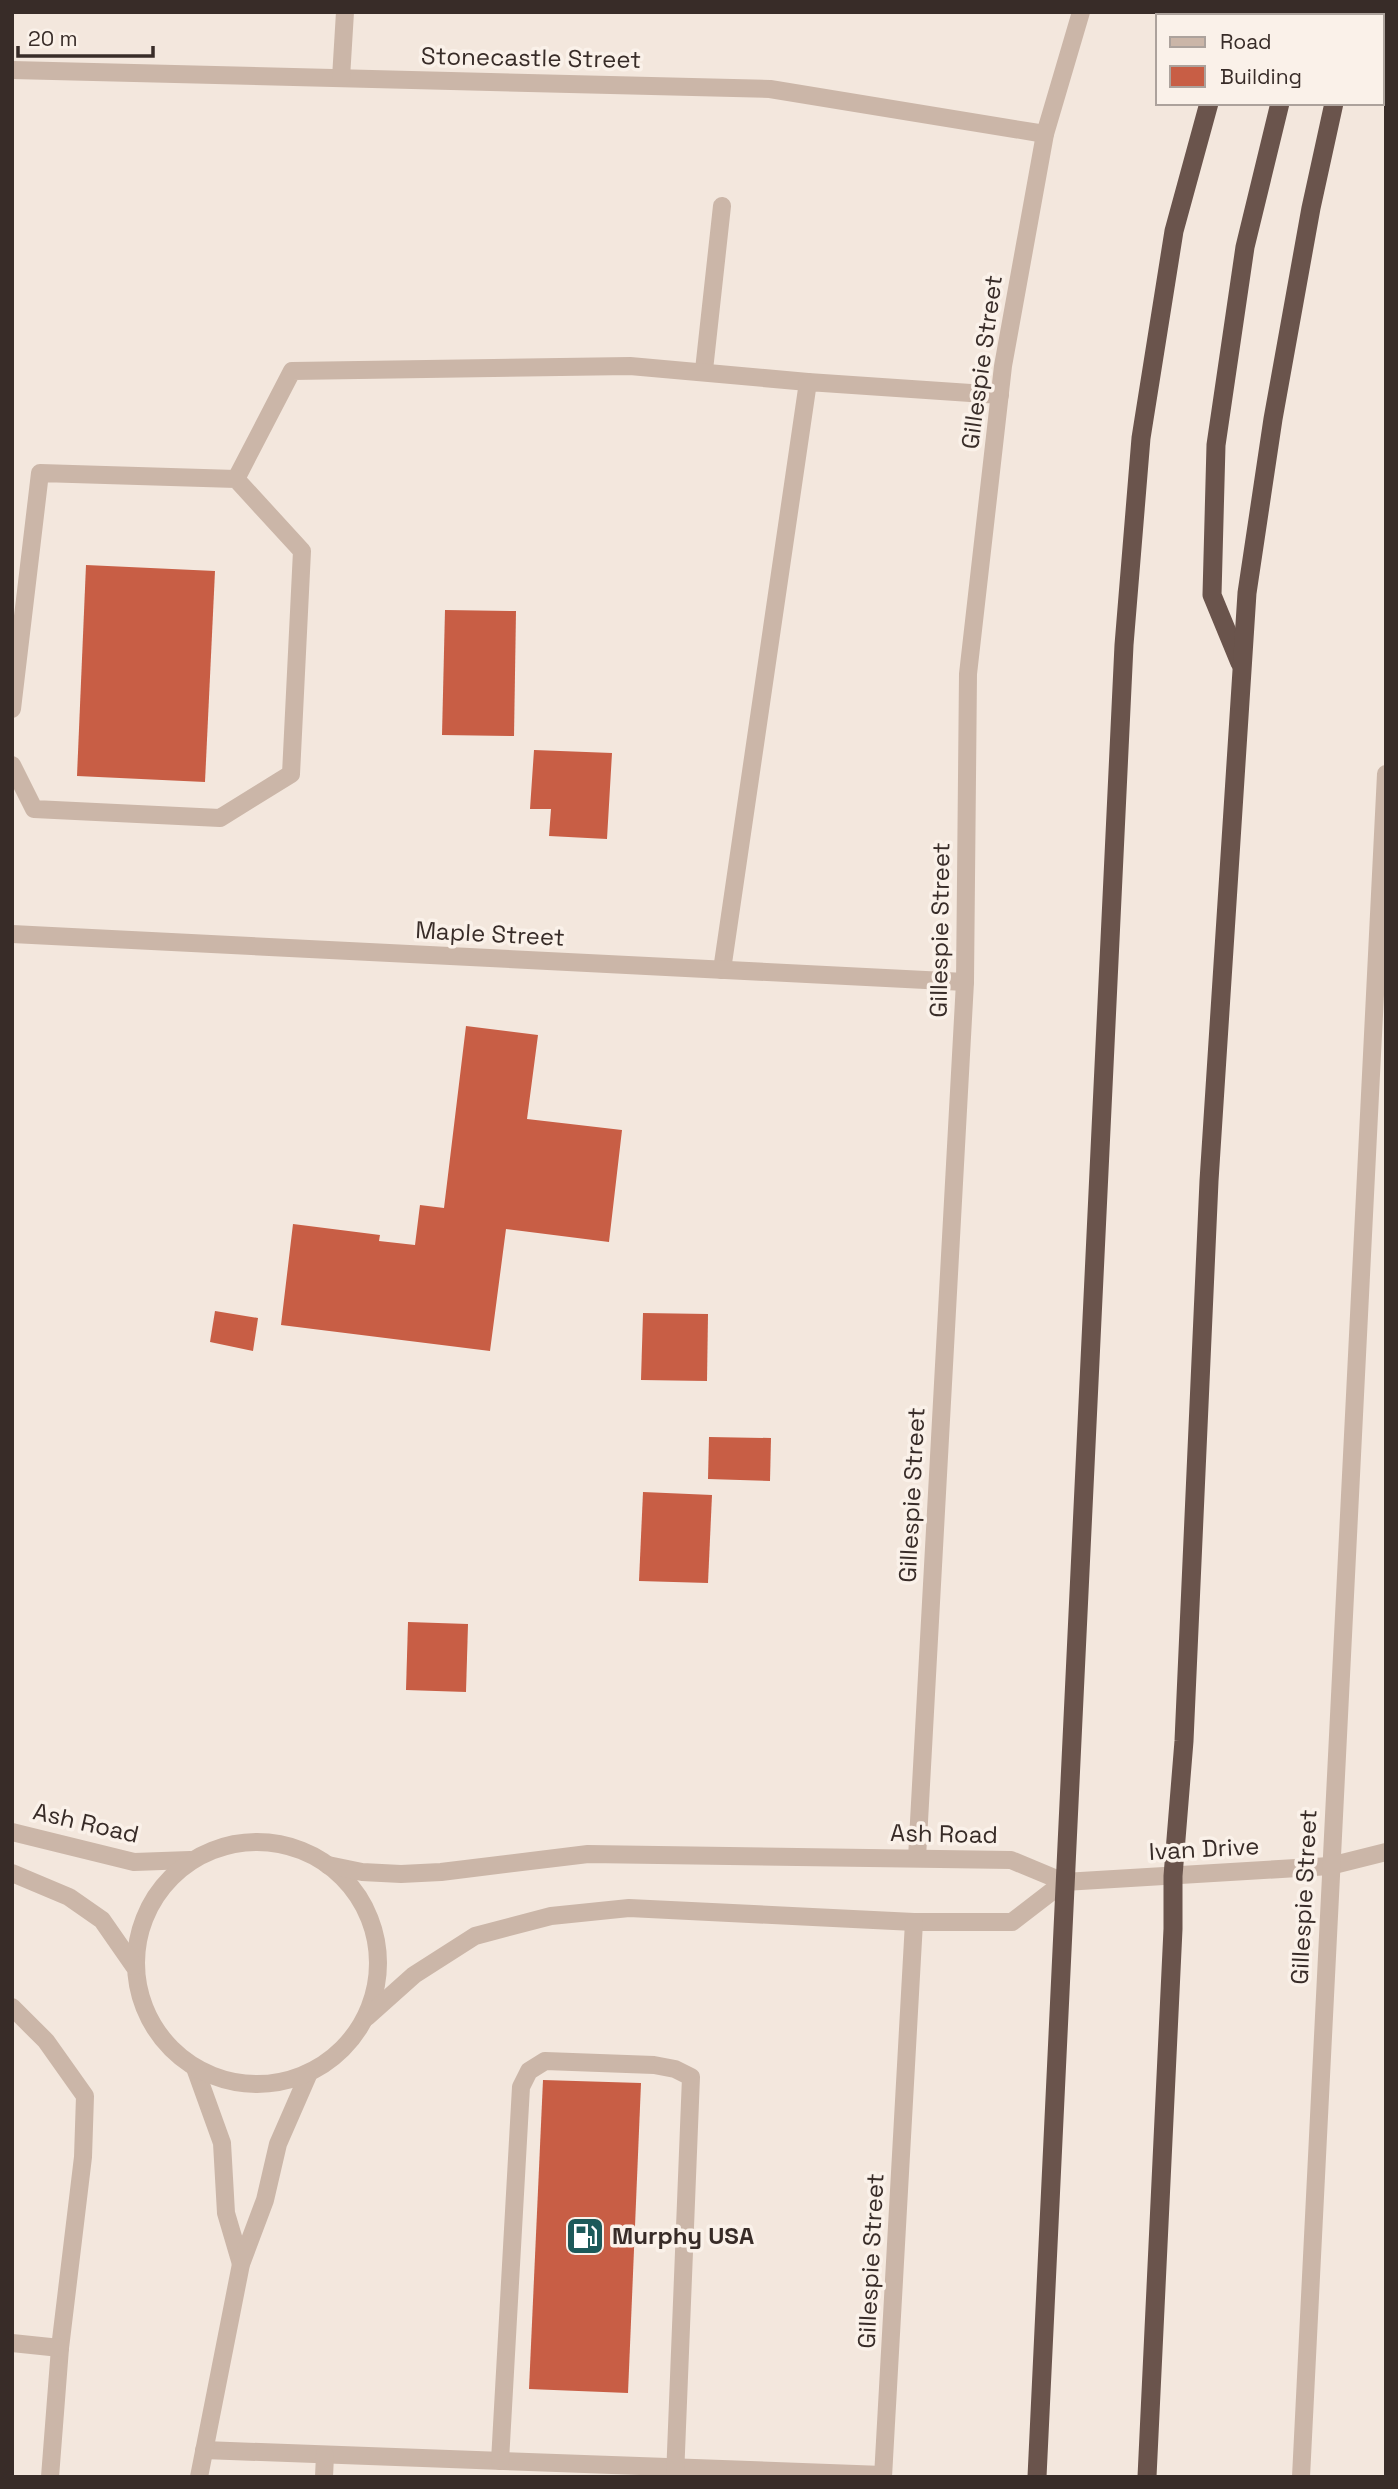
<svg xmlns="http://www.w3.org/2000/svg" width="1398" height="2489" viewBox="0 0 1398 2489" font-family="'Space Grotesk',sans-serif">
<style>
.building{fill:#c85e45}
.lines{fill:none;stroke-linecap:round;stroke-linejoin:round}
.service{stroke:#cbb6a8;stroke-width:18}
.minor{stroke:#cbb6a8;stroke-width:18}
.trunk{stroke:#6a544c;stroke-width:19}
.labels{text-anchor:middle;stroke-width:7;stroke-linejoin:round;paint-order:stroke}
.street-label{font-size:24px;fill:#382c28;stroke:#faf1e9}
.poi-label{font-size:24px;font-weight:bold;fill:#382c28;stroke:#faf1e9;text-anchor:start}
</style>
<rect width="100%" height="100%" fill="#f3e7dd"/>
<g class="building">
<polygon points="86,565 215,571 205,782 77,776"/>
<polygon points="445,610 516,611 514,736 442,735"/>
<polygon points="534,750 612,753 607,839 549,836 551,809 530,809"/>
<polygon points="466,1026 538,1035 527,1119 622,1130 609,1242 506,1229 490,1351 281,1325 293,1224 380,1235 379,1241 415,1245 420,1205 444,1208"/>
<polygon points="215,1311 258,1318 253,1351 210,1342"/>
<polygon points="643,1313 708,1314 707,1381 641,1380"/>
<polygon points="709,1437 771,1438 770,1481 708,1479"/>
<polygon points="643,1492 712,1495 708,1583 639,1581"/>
<polygon points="408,1622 468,1624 466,1692 406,1690"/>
<polygon points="543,2080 641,2083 628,2393 529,2389"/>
</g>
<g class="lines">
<g class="service">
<polyline points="704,370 722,206"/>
<polyline points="236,479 292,371 630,366 808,382"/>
<polyline points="12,709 40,473 236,479 302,551 291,774 220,818 34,809 12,765"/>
<polyline points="722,970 808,382 1000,395"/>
<polyline points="12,2007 46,2041 85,2096 83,2157 60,2348 50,2477"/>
<polyline points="195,2068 222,2143 226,2213 241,2264"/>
<polyline points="12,2343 60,2348"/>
<polyline points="204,2450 883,2475"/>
<polyline points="500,2461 521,2087 529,2071 545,2061 654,2065 675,2069 691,2077 675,2477"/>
<polyline points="199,2477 241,2264 265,2200 278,2144 309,2073"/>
<polyline points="324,2477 325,2455"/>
</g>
<g class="minor">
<polyline points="12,70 770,89 1045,134"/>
<polyline points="341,78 345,12"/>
<polyline points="12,934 965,982"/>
<polyline points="12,1832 134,1862 190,1860"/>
<circle cx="257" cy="1963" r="121"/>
<polyline points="917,1858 965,982 968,674 1003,366 1045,134 1081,12"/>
<polyline points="328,1865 362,1872 401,1874 441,1872 588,1854 1011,1860 1064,1882 1330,1866 1386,1852"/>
<polyline points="12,1873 69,1897 102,1920 134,1966"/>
<polyline points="367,2017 414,1975 475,1936 551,1916 629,1908 914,1922 1012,1922 1064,1882"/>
<polyline points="883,2477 914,1922"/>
<polyline points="1301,2477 1386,774"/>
</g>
<g class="trunk">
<polyline points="1236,16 1237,12"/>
<polyline points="1302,16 1303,12"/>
<polyline points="1356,16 1357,12"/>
<polyline points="1240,663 1212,595 1216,445 1245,247 1280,103"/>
<polyline points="1037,2477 1124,645 1141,438 1174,231 1209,103"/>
<polyline points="1147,2477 1173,1929 1173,1876 1184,1741 1209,1181 1247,593 1273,419 1311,208 1334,103"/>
</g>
</g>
<defs>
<symbol id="fuel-square" viewBox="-11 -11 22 22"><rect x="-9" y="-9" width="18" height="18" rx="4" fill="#1d5a5a" stroke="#faf1e9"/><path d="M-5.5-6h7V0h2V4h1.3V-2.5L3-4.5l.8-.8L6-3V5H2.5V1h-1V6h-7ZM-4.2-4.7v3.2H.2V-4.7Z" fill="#fff"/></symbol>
</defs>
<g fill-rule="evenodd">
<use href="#fuel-square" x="563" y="2214" width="44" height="44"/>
</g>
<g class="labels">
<g class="street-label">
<text transform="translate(531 58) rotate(1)" y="8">Stonecastle Street</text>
<text transform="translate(982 362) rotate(-82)" y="8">Gillespie Street</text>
<text transform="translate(940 930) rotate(-89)" y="8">Gillespie Street</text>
<text transform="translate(490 934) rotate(3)" y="8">Maple Street</text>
<text transform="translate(912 1495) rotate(-87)" y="8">Gillespie Street</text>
<text transform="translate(86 1823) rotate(13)" y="8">Ash Road</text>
<text transform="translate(944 1834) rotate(1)" y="8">Ash Road</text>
<text transform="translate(1204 1849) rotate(-3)" y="8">Ivan Drive</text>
<text transform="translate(1304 1897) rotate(-87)" y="8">Gillespie Street</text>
<text transform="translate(871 2261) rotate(-87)" y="8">Gillespie Street</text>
</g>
<g class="poi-label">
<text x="612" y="2244">Murphy USA</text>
</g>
</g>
<rect width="1398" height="2489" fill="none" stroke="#382c28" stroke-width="28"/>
<rect x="1156" y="14" width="228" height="91" fill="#faf1e9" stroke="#aca29c" stroke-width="2"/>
<rect x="1170" y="37" width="35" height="10" fill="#cbb6a8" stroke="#aca29c" stroke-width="2"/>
<text x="1220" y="49" font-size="21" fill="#382c28">Road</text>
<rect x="1170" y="66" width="35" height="21" fill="#c85e45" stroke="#aca29c" stroke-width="2"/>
<text x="1220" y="84" font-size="21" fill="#382c28">Building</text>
<path d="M18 46v10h135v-10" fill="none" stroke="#382c28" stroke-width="3.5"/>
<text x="28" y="46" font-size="21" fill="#382c28" stroke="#faf1e9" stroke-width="5" paint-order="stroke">20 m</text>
</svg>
